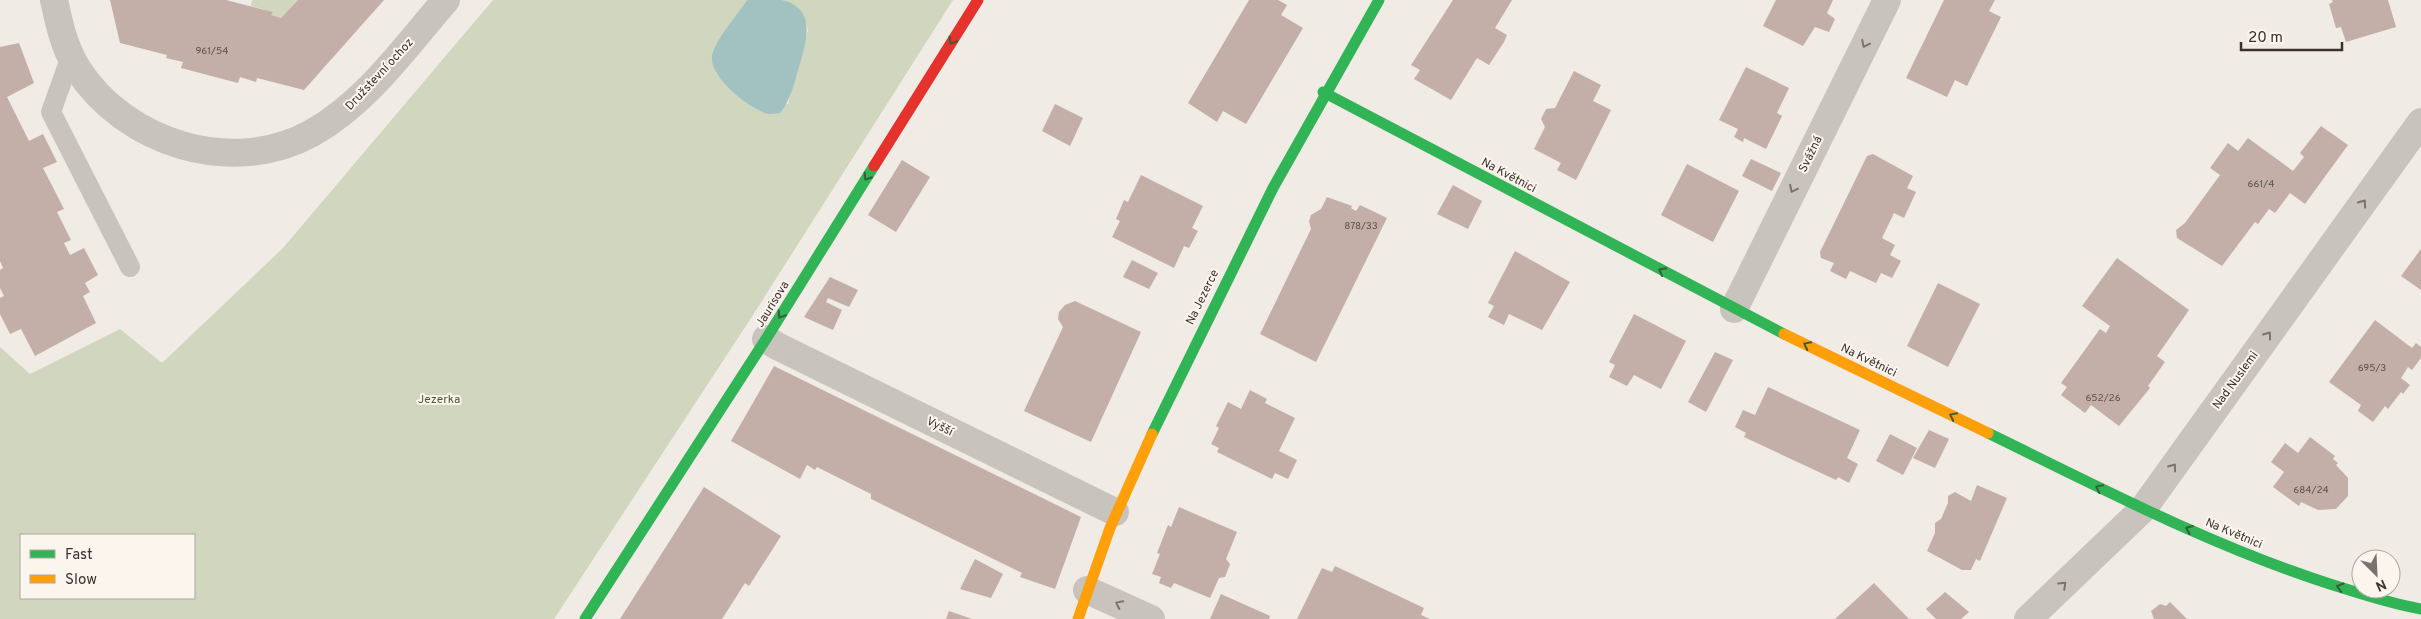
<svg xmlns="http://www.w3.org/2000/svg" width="2421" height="619" viewBox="0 0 2421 619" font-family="Overpass,sans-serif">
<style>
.green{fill:#d1d6bf;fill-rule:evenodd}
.water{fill:#a1c2c1}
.building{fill:#c3afa7}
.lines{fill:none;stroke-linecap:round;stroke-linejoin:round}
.lane{stroke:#c9c3be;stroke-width:20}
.street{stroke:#c9c3be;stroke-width:28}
.fast{stroke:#30b455;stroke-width:11}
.slow{stroke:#ff9f0a;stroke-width:11}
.jam{stroke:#e5322d;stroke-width:11}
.oneway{stroke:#375e3a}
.oneway2{stroke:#7b726d}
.labels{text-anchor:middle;stroke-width:4;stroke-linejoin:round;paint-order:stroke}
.number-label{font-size:10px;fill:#5d504a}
.street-label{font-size:12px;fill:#3b302b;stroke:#fbf5ee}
.park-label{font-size:12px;fill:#4a5a2e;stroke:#fbf5ee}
</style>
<rect width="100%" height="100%" fill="#f0ebe5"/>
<g class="green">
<polygon points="252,0 298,0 281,18 271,15 272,12 251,6"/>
<path d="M 493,0 L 747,0 L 715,48 L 716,73 L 740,97 L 788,104 L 808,30 C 805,13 797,7 782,0 L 953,0 L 753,315 L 554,619 L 0,619 L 0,347 L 30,374 L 120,329 L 162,363 L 283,248 ZM 21,535 L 194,535 L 194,598 L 21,598 Z"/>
</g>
<path class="water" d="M 747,0 C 758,0 772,0 782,0 C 818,9 806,42 799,67 C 794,83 791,100 780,113 C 776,113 769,115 765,113 C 747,106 709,77 712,56 C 715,40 738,14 747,0 Z"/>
<g class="building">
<polygon points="110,0 226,0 273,12 271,15 281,18 298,0 384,0 304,90 257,78 256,82 240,77 238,83 181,68 183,62 166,58 167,55 120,43"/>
<polygon points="1249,0 1278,0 1287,5 1281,15 1303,28 1246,124 1223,111 1217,122 1188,103"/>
<polygon points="1453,0 1512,0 1495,28 1507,35 1504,42 1489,65 1477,58 1451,100 1414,79 1420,70 1411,65"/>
<polygon points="1776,0 1833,0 1827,13 1835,19 1829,32 1815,27 1803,46 1763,26"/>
<polygon points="1944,0 1995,0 1989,11 2001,17 1967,86 1955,80 1947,97 1906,78"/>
<polygon points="2332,0 2388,0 2396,27 2346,42 2341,27 2336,28 2329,4 2333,2"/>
<polygon points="19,43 34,83 7,97 29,141 43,134 57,162 43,168 64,209 57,212 71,240 64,243 70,255 84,248 98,275 85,283 90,292 83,296 96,323 35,356 21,329 10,334 0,314 0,298 4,296 0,288 0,270 3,268 0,261 0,47"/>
<polygon points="1746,67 1789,88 1777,113 1782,116 1766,149 1744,138 1743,142 1734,137 1738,129 1719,120"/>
<polygon points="1574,71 1601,85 1593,101 1611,110 1576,180 1557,170 1561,163 1534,149 1545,127 1541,119 1546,109 1555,108"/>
<polygon points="1055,104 1083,118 1070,146 1042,131"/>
<polygon points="2321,126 2348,145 2305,204 2290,193 2275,213 2269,209 2258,224 2255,222 2222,266 2177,238 2176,230 2185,223 2220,175 2210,168 2228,143 2238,151 2248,138 2293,171 2304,157 2300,153"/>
<polygon points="1873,154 1913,176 1907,188 1916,192 1904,218 1894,213 1882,238 1895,245 1890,255 1901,261 1892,278 1881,273 1876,283 1850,271 1846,279 1830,271 1834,263 1821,258 1820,252 1867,156"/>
<polygon points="1751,159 1781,173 1772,191 1742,176"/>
<polygon points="902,160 930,177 896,232 868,215"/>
<polygon points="1687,164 1739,191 1713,242 1661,215"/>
<polygon points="1141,175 1203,206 1192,228 1198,231 1189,248 1184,246 1174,268 1112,237 1120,221 1116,219 1124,200 1128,202"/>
<polygon points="1453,185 1482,201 1468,229 1437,214"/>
<polygon points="1327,197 1352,206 1351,208 1356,211 1360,205 1387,218 1316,362 1260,334 1311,229 1309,221 1311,215 1321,209"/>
<polygon points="2421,249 2421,290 2401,276"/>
<polygon points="1515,251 1570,282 1542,330 1509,314 1504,325 1488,317 1494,306 1488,303"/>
<polygon points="2117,258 2189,310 2157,356 2165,362 2148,386 2150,388 2119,426 2091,405 2085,413 2061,395 2067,387 2061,383 2100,329 2106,333 2110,326 2082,306"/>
<polygon points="1132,260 1158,273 1149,289 1123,277"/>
<polygon points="830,277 858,290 849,307 828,298 826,302 842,310 833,330 804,317"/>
<polygon points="1938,283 1980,304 1948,367 1907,346"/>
<polygon points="1075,301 1141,332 1091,442 1024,411 1063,327 1058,319 1059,312 1065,305"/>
<polygon points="1634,314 1686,341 1661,389 1634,375 1627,386 1609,377 1615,365 1609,362"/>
<polygon points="2375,320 2412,348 2416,343 2421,347 2421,358 2412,370 2408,367 2401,378 2410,385 2403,394 2401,392 2388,409 2385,406 2373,422 2358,411 2361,405 2329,382"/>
<polygon points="1715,352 1733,360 1706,412 1688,402"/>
<polygon points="774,366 1081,517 1055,589 1020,577 1022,573 871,499 871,494 817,467 815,470 807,465 800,479 731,441"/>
<polygon points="1768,387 1860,430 1847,458 1858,464 1849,483 1838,477 1836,480 1744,437 1746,433 1735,427 1743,410 1755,415"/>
<polygon points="1250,390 1267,399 1265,403 1295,418 1279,451 1297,460 1288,479 1275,473 1272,479 1217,452 1219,448 1211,444 1219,428 1216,426 1228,402 1241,409"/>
<polygon points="1929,430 1949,439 1935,468 1913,458"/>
<polygon points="1890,434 1917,448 1903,475 1876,461"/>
<polygon points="2310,437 2335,456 2333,459 2338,463 2336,465 2348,478 2348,496 2336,509 2318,510 2301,502 2299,506 2273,487 2284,472 2271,462 2285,443 2298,453"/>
<polygon points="1977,485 2007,498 1980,561 1976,559 1971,570 1962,570 1927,551 1935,533 1935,523 1941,519 1948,503 1948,496 1955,492 1971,501"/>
<polygon points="704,487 781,536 749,586 745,583 722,619 620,619"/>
<polygon points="1179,507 1237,532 1226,559 1230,564 1225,577 1219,578 1210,598 1174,583 1171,588 1159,583 1161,577 1152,574 1160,554 1157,553 1168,525 1171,527"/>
<polygon points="975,559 1003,574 991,598 960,589"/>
<polygon points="1335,566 1424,608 1421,615 1430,619 1297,619 1322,568 1332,572"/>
<polygon points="1874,583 1909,619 1835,619"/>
<polygon points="1945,592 1969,612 1961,619 1936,619 1926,609"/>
<polygon points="1221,594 1270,616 1269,619 1210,619"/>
<polygon points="2170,602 2187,619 2154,619 2151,611 2160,604 2166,606"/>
<polygon points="949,611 972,619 946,619"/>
</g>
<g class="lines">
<polyline class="lane" points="71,56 51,112 130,267"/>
<g class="street">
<path d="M 54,0 C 59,23 64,47 77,68 C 125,144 233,177 312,133 C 367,102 405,47 446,0"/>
<polyline points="1734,309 1887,0"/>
<polyline points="766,339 777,346 1115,512"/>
<polyline points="1087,590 1151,619"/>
<polyline points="2028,619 2143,509 2421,122"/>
</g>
<g class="fast">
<polyline points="1323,92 1784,334"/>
<path d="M 1988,433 C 2101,488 2213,547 2333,585 C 2362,594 2391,604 2421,609"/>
<polyline points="1152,434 1273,188 1379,0"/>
<polyline points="585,619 766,339 874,166"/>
</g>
<g class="slow">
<polyline points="1784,334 1988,433"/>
<polyline points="1078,619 1110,528 1152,434"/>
</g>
<polyline class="jam" points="874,166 978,0"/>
</g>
<defs><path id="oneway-chevron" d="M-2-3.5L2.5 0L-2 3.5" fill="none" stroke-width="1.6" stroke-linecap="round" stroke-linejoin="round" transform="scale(1.25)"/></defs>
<g class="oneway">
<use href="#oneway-chevron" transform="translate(952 41) rotate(122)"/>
<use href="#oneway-chevron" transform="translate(867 177) rotate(122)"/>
<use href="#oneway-chevron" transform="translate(1662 271) rotate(-152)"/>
<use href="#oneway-chevron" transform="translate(781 315) rotate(122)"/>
<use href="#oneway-chevron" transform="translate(1807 345) rotate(-154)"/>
<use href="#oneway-chevron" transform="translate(1953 416) rotate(-154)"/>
<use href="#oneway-chevron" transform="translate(2099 488) rotate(-154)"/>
<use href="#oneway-chevron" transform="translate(2189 529) rotate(-157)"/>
<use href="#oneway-chevron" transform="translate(2340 587) rotate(-163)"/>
</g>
<g class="oneway2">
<use href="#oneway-chevron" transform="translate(1865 44) rotate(116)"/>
<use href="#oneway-chevron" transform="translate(1793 189) rotate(116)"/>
<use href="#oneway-chevron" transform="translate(2363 203) rotate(-54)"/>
<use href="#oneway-chevron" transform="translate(2268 335) rotate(-54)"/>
<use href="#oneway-chevron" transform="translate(2173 467) rotate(-54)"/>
<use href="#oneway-chevron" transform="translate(2063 585) rotate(-44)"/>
<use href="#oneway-chevron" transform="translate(1119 604) rotate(-154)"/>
</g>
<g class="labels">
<g class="number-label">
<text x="212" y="54">961/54</text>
<text x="2261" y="187">661/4</text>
<text x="1361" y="229">878/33</text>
<text x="2372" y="371">695/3</text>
<text x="2103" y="401">652/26</text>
<text x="2311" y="493">684/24</text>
</g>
<g class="street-label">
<text transform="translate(379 74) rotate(-47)" y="4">Družstevní ochoz</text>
<text transform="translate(1810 154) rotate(-64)" y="4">Svážná</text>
<text transform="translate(1509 175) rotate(28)" y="4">Na Květnici</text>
<text transform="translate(1202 297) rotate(-64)" y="4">Na Jezerce</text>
<text transform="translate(772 304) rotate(-58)" y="4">Jaurisova</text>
<text transform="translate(1869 360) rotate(26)" y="4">Na Květnici</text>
<text transform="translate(2235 380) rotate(-54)" y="4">Nad Nuslemi</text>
<text transform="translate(940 426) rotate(26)" y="4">Vyšší</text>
<text transform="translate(2234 533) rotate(23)" y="4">Na Květnici</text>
</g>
<g class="park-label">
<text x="439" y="403">Jezerka</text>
</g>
</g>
<rect x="20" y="534" width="175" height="65" fill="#fbf5ee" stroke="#aea6a0"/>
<rect x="30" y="550" width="25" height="8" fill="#30b455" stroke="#aea6a0"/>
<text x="65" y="559" font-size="15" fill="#3b302b">Fast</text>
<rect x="30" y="575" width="25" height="8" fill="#ff9f0a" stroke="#aea6a0"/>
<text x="65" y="584" font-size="15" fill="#3b302b">Slow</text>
<g transform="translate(2376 574) rotate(156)"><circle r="24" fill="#fbf5ee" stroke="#aea6a0"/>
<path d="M0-4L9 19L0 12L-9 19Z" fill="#7a716c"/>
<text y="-8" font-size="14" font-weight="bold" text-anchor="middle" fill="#3b302b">N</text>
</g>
<path d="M2241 42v8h101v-8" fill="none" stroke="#3b302b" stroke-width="2.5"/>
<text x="2248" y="42" font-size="15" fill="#3b302b" stroke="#fbf5ee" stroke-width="4" paint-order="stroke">20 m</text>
</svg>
